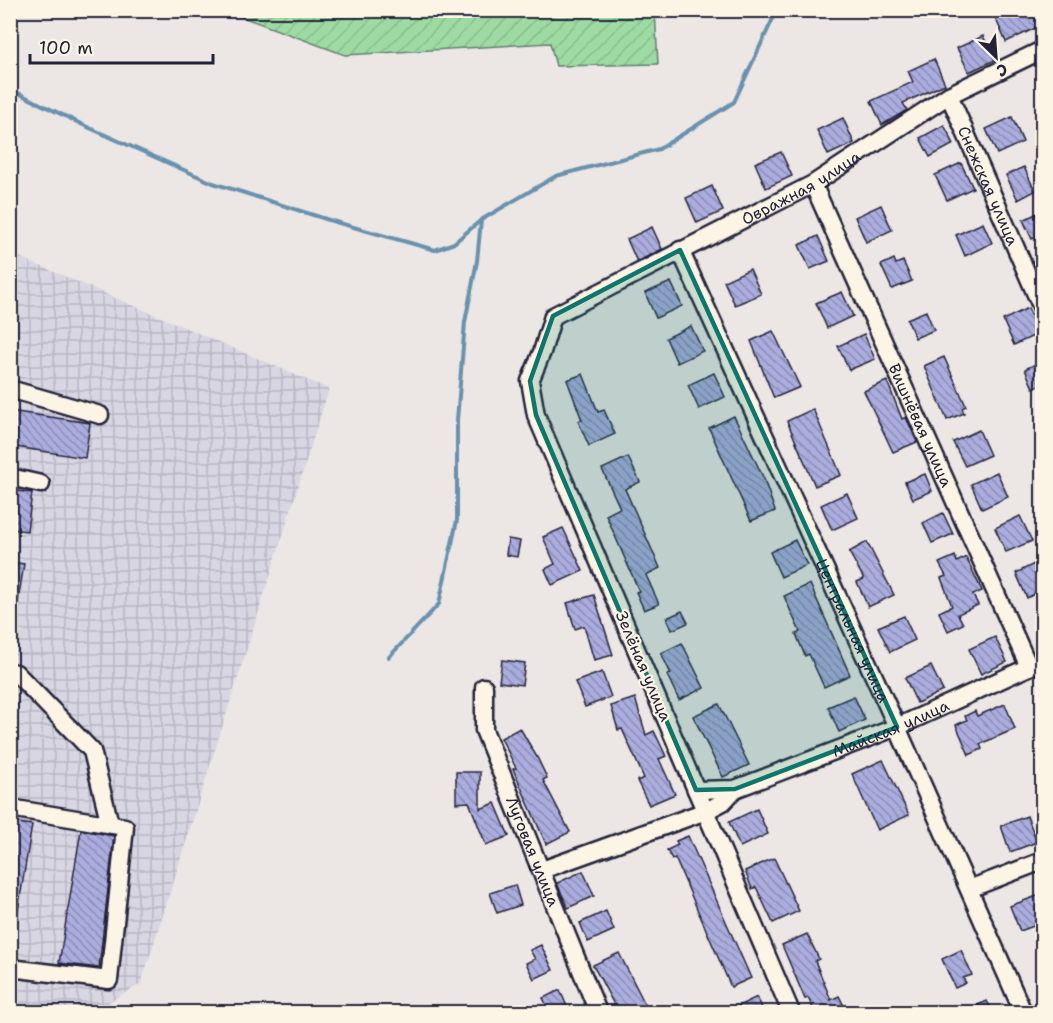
<svg xmlns="http://www.w3.org/2000/svg" width="1053" height="1023" viewBox="0 0 1053 1023" font-family="'Shantell Sans',sans-serif">
<style>
.industrial{fill:url(#industrial-grid)}
.garden{fill:url(#garden-furrows);stroke:#607e6f;stroke-width:1.5}
.lines{fill:none;stroke-linecap:round;stroke-linejoin:round}
.stream{stroke:#6991ae;stroke-width:4}
.building{fill:url(#building-back-hatch);stroke:#22223b;stroke-width:1.5}
.minor-casing{stroke:#22223b;stroke-width:21}
.minor{stroke:#fcf5e5;stroke-width:16}
.marked{fill:#0f766e;fill-opacity:0.2;stroke:#0f766e;stroke-width:4.5;stroke-linejoin:round}
.labels{text-anchor:middle;stroke-width:4.5;stroke-linejoin:round;paint-order:stroke}
.street-label{font-size:16px;fill:#22223b;stroke:#fcf5e5}
</style>
<defs>
<pattern id="industrial-grid" width="8" height="8" patternUnits="userSpaceOnUse" patternTransform="scale(1.5)"><rect width="8" height="8" fill="#d8d6e2"/><path d="M0 4h8M4 0v8" fill="none" stroke="#b9b7c3"/></pattern>
<pattern id="garden-furrows" width="10" height="10" patternUnits="userSpaceOnUse" patternTransform="scale(1.5)"><rect width="10" height="10" fill="#9ddba3"/><path d="M-1 1l2-2M0 10L10 0M9 11l2-2" fill="none" stroke="#87bc8d"/></pattern>
<pattern id="building-back-hatch" width="6" height="6" patternUnits="userSpaceOnUse" patternTransform="scale(1.5)"><rect width="6" height="6" fill="#abadde"/><path d="M-1 5l2 2M0 0l6 6M5-1l2 2" fill="none" stroke="#8b8cb5"/></pattern>
</defs>
<rect width="100%" height="100%" fill="#ece7e4"/>
<filter id="ink" filterUnits="userSpaceOnUse"><feTurbulence type="fractalNoise" baseFrequency=".0167" numOctaves="2"/><feDisplacementMap in="SourceGraphic" scale="12" xChannelSelector="R" yChannelSelector="G"/><feConvolveMatrix kernelMatrix="1 2 1 2 8 2 1 2 1" color-interpolation-filters="sRGB"/></filter>
<g filter="url(#ink)">
<polygon class="industrial" points="10,253 329,389 141,984 92,1012 11,1012"/>
<polygon class="garden" points="226,11 655,11 658,64 556,66 550,43 345,55"/>
<g class="lines">
<g class="stream">
<polyline points="10,89 83,125 213,183 332,221 435,250 454,243 481,220 556,176 659,149 734,102 777,10"/>
<polyline points="389,657 439,604 457,520 457,420 465,322 477,261 481,220"/>
</g>
</g>
<g class="building">
<polygon points="1009,10 1042,10 1042,25 1006,42 995,17"/>
<polygon points="983,36 995,60 969,72 957,48"/>
<polygon points="934,59 945,84 903,103 907,110 882,125 871,101 913,82 908,71"/>
<polygon points="1012,117 1023,142 997,154 986,129"/>
<polygon points="843,118 854,143 828,155 817,130"/>
<polygon points="944,125 954,144 930,157 920,138"/>
<polygon points="781,152 792,176 766,188 755,163"/>
<polygon points="961,163 973,188 947,200 935,175"/>
<polygon points="1024,167 1035,191 1018,200 1006,175"/>
<polygon points="712,186 723,211 697,223 686,198"/>
<polygon points="881,205 892,230 866,242 855,217"/>
<polygon points="1042,211 1042,234 1032,239 1023,220"/>
<polygon points="983,223 992,243 965,256 956,235"/>
<polygon points="652,227 662,249 637,262 627,239"/>
<polygon points="818,236 829,261 810,269 799,245"/>
<polygon points="894,259 896,264 903,261 912,281 892,289 881,265"/>
<polygon points="750,269 761,294 735,305 724,281"/>
<polygon points="671,282 682,306 656,318 645,293"/>
<polygon points="842,292 853,316 827,328 816,303"/>
<polygon points="1028,308 1040,333 1014,345 1003,320"/>
<polygon points="926,311 934,330 915,338 907,319"/>
<polygon points="691,326 703,351 677,363 666,338"/>
<polygon points="773,331 800,387 774,398 751,341"/>
<polygon points="864,334 875,359 849,370 838,346"/>
<polygon points="944,357 966,406 962,408 964,413 947,420 924,366"/>
<polygon points="1042,361 1042,384 1033,388 1025,369"/>
<polygon points="714,373 725,397 699,409 688,385"/>
<polygon points="583,374 598,412 604,410 615,434 589,446 578,421 582,420 567,380"/>
<polygon points="887,381 902,419 906,417 917,442 893,452 864,391"/>
<polygon points="813,409 841,475 815,486 787,421"/>
<polygon points="10,411 90,423 85,458 10,446"/>
<polygon points="734,416 764,479 775,511 751,521 709,428"/>
<polygon points="979,430 990,455 965,466 953,442"/>
<polygon points="628,457 640,482 625,489 660,568 646,575 659,604 644,610 636,592 639,591 606,515 620,508 602,469"/>
<polygon points="997,472 1008,497 982,509 971,484"/>
<polygon points="925,474 932,491 913,499 905,482"/>
<polygon points="10,490 32,493 27,531 10,529"/>
<polygon points="847,493 858,518 832,530 821,505"/>
<polygon points="943,513 953,534 932,543 923,523"/>
<polygon points="1020,516 1032,541 1006,552 995,528"/>
<polygon points="563,528 583,571 552,585 545,569 555,564 543,537"/>
<polygon points="508,539 520,541 517,557 506,555"/>
<polygon points="795,540 807,565 781,577 770,552"/>
<polygon points="867,542 894,595 868,607 857,582 864,579 849,552"/>
<polygon points="955,556 957,562 966,557 982,591 973,595 978,605 958,614 963,624 948,631 939,612 952,606 941,578 946,576 939,563"/>
<polygon points="1042,560 1042,590 1027,598 1016,573"/>
<polygon points="10,562 24,564 16,614 10,613"/>
<polygon points="810,584 850,675 824,687 809,654 805,656 796,634 800,632 784,596"/>
<polygon points="594,595 613,655 594,660 584,626 575,629 567,603"/>
<polygon points="682,611 688,623 672,630 667,618"/>
<polygon points="904,616 915,640 890,652 878,627"/>
<polygon points="995,637 1007,662 981,674 969,649"/>
<polygon points="682,643 704,688 679,700 667,675 671,674 661,653"/>
<polygon points="502,660 525,663 522,685 499,682"/>
<polygon points="931,666 943,691 917,703 905,678"/>
<polygon points="602,672 611,697 585,707 575,682"/>
<polygon points="854,696 865,720 839,732 828,707"/>
<polygon points="635,698 646,735 654,731 666,756 659,759 675,794 649,805 637,781 644,778 622,729 618,730 611,706"/>
<polygon points="719,704 749,765 723,777 693,716"/>
<polygon points="1005,704 1015,729 980,744 982,749 969,755 956,725 967,720 965,716 975,711 977,716"/>
<polygon points="520,728 538,759 547,778 543,780 570,832 546,844 513,769 516,768 501,738"/>
<polygon points="883,760 909,815 877,830 852,774"/>
<polygon points="456,772 480,772 480,809 495,803 509,836 486,845 469,802 456,803"/>
<polygon points="757,809 768,834 740,847 729,822"/>
<polygon points="1027,816 1037,842 1010,852 1001,826"/>
<polygon points="10,822 32,825 16,923 10,922"/>
<polygon points="81,830 114,836 99,968 59,963"/>
<polygon points="688,836 751,978 731,987 675,858 672,859 667,850 678,845 676,841"/>
<polygon points="774,858 799,911 773,923 756,887 752,889 745,871"/>
<polygon points="583,871 594,896 568,908 557,883"/>
<polygon points="515,885 521,905 497,913 490,893"/>
<polygon points="1042,894 1042,923 1020,931 1010,906"/>
<polygon points="606,911 614,930 588,942 580,923"/>
<polygon points="807,934 819,959 815,961 831,1000 839,996 847,1012 815,1012 808,998 805,999 782,945"/>
<polygon points="541,945 553,970 534,979 526,963 535,959 530,950"/>
<polygon points="961,950 972,975 963,978 966,983 955,988 942,959"/>
<polygon points="619,953 647,1008 637,1012 618,1012 593,965"/>
<polygon points="560,990 568,1009 550,1012 543,998"/>
<polygon points="757,997 764,1012 741,1012 738,1006"/>
<polygon points="987,1001 993,1012 962,1012"/>
</g>
<g class="lines">
<defs>
<g id="minor">
<path id="s1" d="M 949,95 L 1042,308"/>
<path id="s2" d="M 813,184 L 1029,667"/>
<path id="s3" d="M 680,250 L 897,727 L 1023,1012"/>
<polyline points="10,389 100,415"/>
<polyline points="10,477 41,484"/>
<polyline points="10,672 16,673 92,751 110,824"/>
<path id="s4" d="M 484,687 L 484,730 L 598,1012"/>
<path id="s5" d="M 696,790 L 735,789 L 897,727 L 1042,661"/>
<polyline points="10,808 125,827 109,980 10,968"/>
<polyline points="542,870 706,811 723,802 735,789"/>
<polyline points="969,889 1042,861"/>
<path id="s6" d="M 791,1012 L 536,415 L 530,381 L 542,352 L 553,316 L 813,184 L 949,95 L 1042,50"/>
</g>
</defs>
<use href="#minor" class="minor-casing"/>
<use href="#minor" class="minor"/>
</g>
</g>
<path class="marked" d="M 680,250 L 897,727 L 735,789 L 696,790 L 536,415 L 530,381 L 553,316 Z"/>
<g class="labels">
<g class="street-label">
<text dy="6" stroke="none"><textPath href="#s1" startOffset="99">Снежская улица</textPath></text>
<text dy="6" stroke="none"><textPath href="#s6" startOffset="1032">Овражная улица</textPath></text>
<text dy="6" stroke="none"><textPath href="#s2" startOffset="264">Вишнёвая улица</textPath></text>
<text dy="6" stroke="none"><textPath href="#s3" startOffset="418">Центральная улица</textPath></text>
<text transform="translate(644 666) rotate(67)" y="6">Зелёная улица</text>
<text dy="6" stroke="none"><textPath href="#s5" startOffset="206">Майская улица</textPath></text>
<text dy="6" stroke="none"><textPath href="#s4" startOffset="174">Луговая улица</textPath></text>
</g>
</g>
<rect width="1053" height="1023" fill="none" stroke="#fcf5e5" stroke-width="36"/>
<rect x="18" y="18" width="1017" height="987" fill="none" stroke="#22223b" stroke-width="2" filter="url(#ink)"/>
<g transform="translate(996 57) rotate(155)" stroke="#fcf5e5" stroke-width="4.5" paint-order="stroke">
<path d="M0-4.5L10 22L0 15L-10 22Z" fill="#22223b"/>
<text y="-9" font-size="16" font-weight="bold" text-anchor="middle" fill="#22223b">С</text>
</g>
<path d="M30 54v9h183v-9" fill="none" stroke="#22223b" stroke-width="3"/>
<text x="39" y="54" font-size="18" fill="#22223b" stroke="#fcf5e5" stroke-width="4.5" paint-order="stroke">100 m</text>
</svg>
